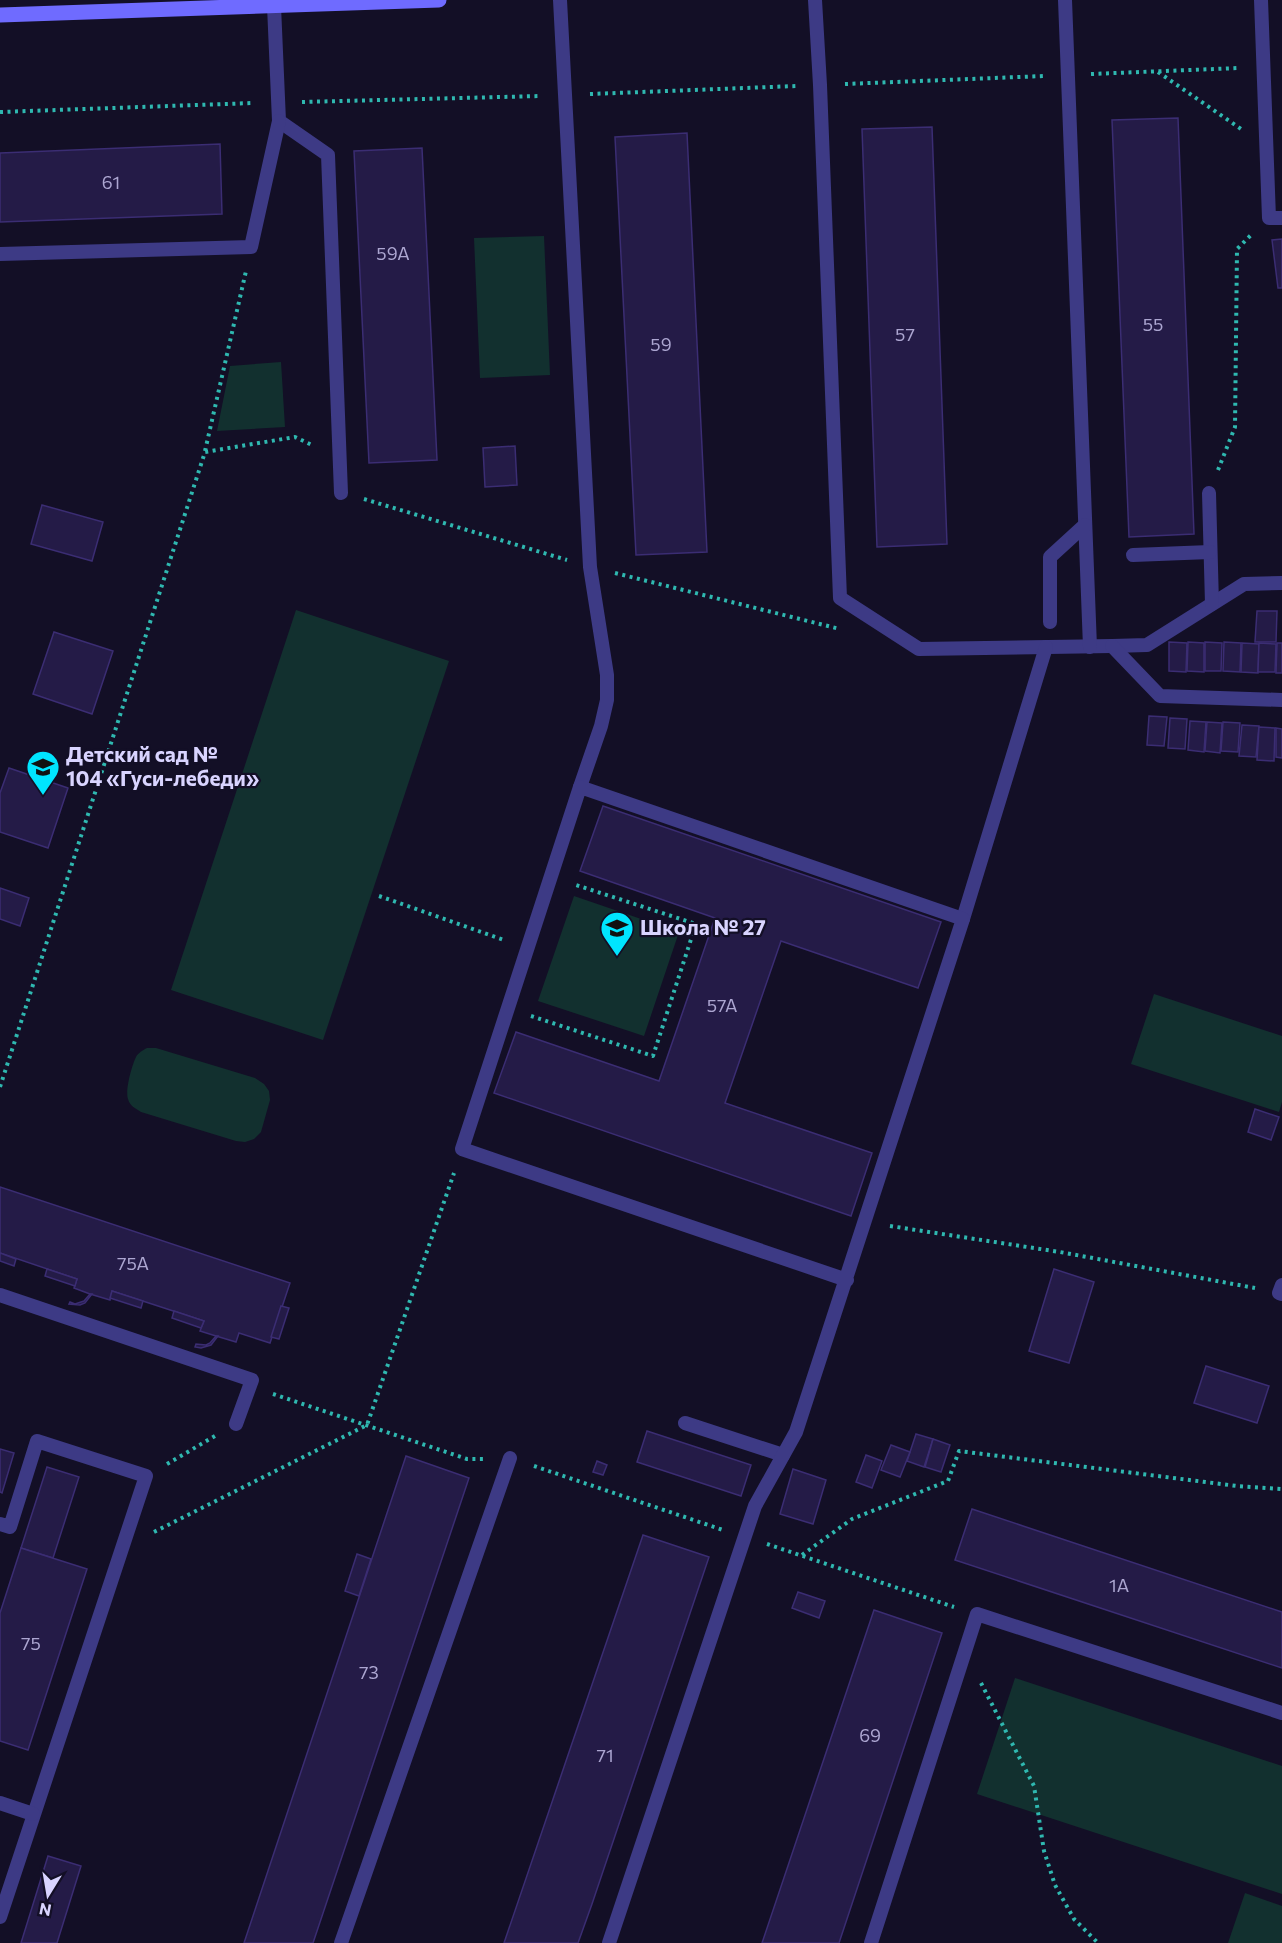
<svg xmlns="http://www.w3.org/2000/svg" width="1282" height="1943" viewBox="0 0 1282 1943" font-family="Commissioner,sans-serif">
<style>
.green{fill:#12302f}
.building{fill:#241b47;stroke:#3b2d73;stroke-width:1.5}
.lines{fill:none;stroke-linecap:round;stroke-linejoin:round}
.path{stroke:#2fb8b0;stroke-width:4;stroke-dasharray:3 4.5;stroke-linecap:butt}
.lane{stroke:#3d3a85;stroke-width:14}
.secondary{stroke:#6f6bff;stroke-width:15}
.labels{text-anchor:middle;stroke-width:4.5;stroke-linejoin:round;paint-order:stroke}
.number-label{font-size:18px;fill:#aca6d1}
.poi-label{font-size:21px;font-weight:bold;fill:#d9d4ff;stroke:#130f26;text-anchor:start}
</style>
<rect width="100%" height="100%" fill="#130f26"/>
<g class="green">
<polygon points="544,236 550,375 480,378 474,238"/>
<polygon points="281,362 285,427 217,431 230,366"/>
<polygon points="296,610 449,661 323,1040 171,990"/>
<polygon points="574,896 679,932 644,1036 538,1001"/>
<polygon points="1154,994 1282,1036 1282,1102 1279,1112 1131,1064"/>
<path d="M 147,1048 L 156,1048 L 255,1078 L 264,1084 L 269,1091 L 270,1100 L 261,1132 L 254,1139 L 245,1142 L 236,1141 L 141,1112 C 135,1108 130,1106 128,1099 C 125,1090 132,1065 136,1057 C 138,1053 143,1050 147,1048 Z"/>
<polygon points="1015,1678 1282,1766 1282,1894 977,1794"/>
<polygon points="1245,1893 1282,1906 1282,1943 1228,1943"/>
</g>
<g class="building">
<polygon points="1178,118 1194,534 1129,537 1112,120"/>
<polygon points="932,127 947,544 877,547 862,129"/>
<polygon points="687,133 707,552 636,555 615,137"/>
<polygon points="220,144 222,214 0,222 0,153"/>
<polygon points="422,148 437,460 369,463 354,151"/>
<polygon points="1282,239 1282,288 1278,288 1272,240"/>
<polygon points="515,446 517,485 485,487 483,448"/>
<polygon points="42,505 103,522 92,561 31,544"/>
<polygon points="1257,611 1277,611 1276,642 1255,642"/>
<polygon points="54,632 113,651 92,714 33,694"/>
<polygon points="1169,642 1187,643 1186,672 1169,671"/>
<polygon points="1188,642 1204,643 1204,672 1187,671"/>
<polygon points="1205,642 1222,643 1221,671 1205,671"/>
<polygon points="1224,642 1241,643 1240,672 1223,671"/>
<polygon points="1242,643 1259,644 1258,673 1241,672"/>
<polygon points="1259,643 1276,644 1275,672 1258,672"/>
<polygon points="1277,643 1282,643 1282,673 1276,673"/>
<polygon points="1149,716 1167,717 1164,746 1147,745"/>
<polygon points="1170,718 1187,719 1185,749 1168,748"/>
<polygon points="1190,721 1206,722 1204,752 1188,750"/>
<polygon points="1207,722 1222,723 1220,753 1205,751"/>
<polygon points="1223,722 1240,723 1238,752 1221,751"/>
<polygon points="1242,725 1259,726 1256,757 1239,756"/>
<polygon points="1259,727 1275,728 1274,761 1257,760"/>
<polygon points="1276,728 1282,729 1282,758 1276,757"/>
<polygon points="9,768 68,788 48,848 0,832 0,793"/>
<polygon points="603,806 941,922 918,988 781,941 725,1103 872,1153 851,1216 494,1093 516,1032 659,1081 715,918 580,871"/>
<polygon points="0,888 29,898 20,926 0,919"/>
<polygon points="1255,1109 1279,1117 1271,1140 1248,1132"/>
<polygon points="0,1187 290,1283 270,1343 239,1333 236,1342 216,1336 200,1331 204,1321 112,1291 110,1300 90,1294 74,1288 77,1279 0,1253"/>
<polygon points="0,1253 16,1259 14,1266 0,1261"/>
<polygon points="47,1269 77,1279 75,1286 45,1276"/>
<polygon points="1054,1269 1094,1282 1069,1363 1029,1351"/>
<polygon points="112,1291 143,1301 141,1308 110,1298"/>
<polygon points="90,1294 92,1294 85,1303 80,1305 69,1304 70,1302 75,1304 84,1301"/>
<polygon points="281,1306 289,1308 279,1339 271,1337"/>
<polygon points="174,1311 204,1321 201,1328 172,1318"/>
<polygon points="216,1336 218,1336 211,1345 201,1348 195,1347 196,1344 206,1345 210,1343"/>
<polygon points="1206,1366 1269,1386 1257,1423 1194,1403"/>
<polygon points="647,1431 751,1465 741,1496 637,1462"/>
<polygon points="916,1434 933,1439 924,1467 907,1461"/>
<polygon points="933,1439 950,1445 941,1472 925,1467"/>
<polygon points="891,1445 910,1452 900,1477 881,1470"/>
<polygon points="0,1449 14,1453 2,1493 0,1492"/>
<polygon points="866,1455 882,1461 872,1488 856,1482"/>
<polygon points="406,1456 469,1478 313,1943 244,1943"/>
<polygon points="597,1461 607,1465 603,1475 593,1472"/>
<polygon points="47,1467 79,1477 53,1558 21,1548"/>
<polygon points="793,1469 826,1480 813,1524 780,1514"/>
<polygon points="972,1509 1282,1612 1282,1668 955,1560"/>
<polygon points="643,1535 709,1557 592,1904 578,1943 504,1943"/>
<polygon points="21,1548 87,1569 28,1750 0,1741 0,1613"/>
<polygon points="357,1554 371,1559 359,1596 345,1591"/>
<polygon points="798,1592 825,1601 819,1618 792,1608"/>
<polygon points="874,1610 942,1633 839,1943 762,1943"/>
<polygon points="48,1856 81,1866 57,1943 21,1943"/>
</g>
<g class="lines">
<g class="path">
<polyline points="1158,72 1241,129"/>
<polyline points="1091,74 1239,68"/>
<polyline points="845,84 1044,76"/>
<polyline points="590,94 796,86"/>
<polyline points="302,102 541,96"/>
<polyline points="0,112 253,103"/>
<polyline points="205,451 246,271"/>
<polyline points="1218,470 1235,427 1237,249 1251,235"/>
<polyline points="364,499 567,560"/>
<polyline points="615,573 840,629"/>
<polyline points="379,896 504,940"/>
<polyline points="531,1016 653,1056 696,924 573,884"/>
<polyline points="0,1087 205,452 295,437 314,446"/>
<polyline points="890,1226 1060,1252 1255,1288"/>
<polyline points="273,1394 467,1459 483,1459"/>
<polyline points="167,1464 215,1436"/>
<polyline points="534,1466 723,1530"/>
<polyline points="154,1532 367,1425 454,1173"/>
<polyline points="767,1544 954,1607"/>
<polyline points="802,1555 852,1519 948,1481 959,1451 1237,1486 1282,1489"/>
<polyline points="981,1683 1034,1786 1044,1851 1055,1885 1074,1919 1098,1943"/>
</g>
<g class="lane">
<polyline points="560,0 590,567 607,675 607,700 601,726 580,787"/>
<polyline points="815,0 820,85 840,598 919,649 1112,646 1147,645 1244,584 1282,583"/>
<polyline points="1065,0 1090,647"/>
<polyline points="1261,0 1269,218 1282,218"/>
<polyline points="274,6 279,121 328,155 341,493"/>
<polyline points="0,254 251,247 279,121"/>
<polyline points="1209,493 1212,604"/>
<polyline points="1133,555 1210,552"/>
<polyline points="1050,622 1050,557 1085,525"/>
<polyline points="1112,646 1160,696 1282,700"/>
<polyline points="963,919 1046,647"/>
<polyline points="1282,1285 1279,1293 1282,1294"/>
<polyline points="0,1295 252,1380 236,1424"/>
<polyline points="685,1423 783,1455"/>
<polyline points="0,1524 10,1527 37,1441 146,1476 0,1917"/>
<polyline points="0,1803 33,1814"/>
<polyline points="341,1943 510,1458"/>
<polyline points="609,1943 755,1506 796,1432 963,919 580,787 462,1149 847,1280"/>
<polyline points="871,1943 977,1614 1282,1713"/>
</g>
<polyline class="secondary" points="0,15 439,0"/>
</g>
<defs>
<symbol id="school-pin" viewBox="-11 -11 22 30"><path d="M0 17L-7.5 6A9.5 9.5 0 1 1 7.5 6Z" fill="#00e5ff" stroke="#130f26"/><path d="M0-5L7-2L0 1L-7-2ZM-4 1L0 2.5L4 1V4Q0 6-4 4Z" fill="#111"/></symbol>
</defs>
<g fill-rule="evenodd">
<use href="#school-pin" x="24" y="748" width="38" height="52"/>
<use href="#school-pin" x="598" y="909" width="38" height="52"/>
</g>
<g class="labels">
<g class="number-label">
<text x="111" y="189">61</text>
<text x="393" y="260">59А</text>
<text x="1153" y="331">55</text>
<text x="905" y="341">57</text>
<text x="661" y="351">59</text>
<text x="722" y="1012">57А</text>
<text x="133" y="1270">75А</text>
<text x="1119" y="1592">1А</text>
<text x="31" y="1650">75</text>
<text x="369" y="1679">73</text>
<text x="870" y="1742">69</text>
<text x="605" y="1762">71</text>
</g>
<g class="poi-label">
<text x="66" y="762">Детский сад №<tspan x="66" dy="24">104 «Гуси-лебеди»</tspan></text>
<text x="640" y="935">Школа № 27</text>
</g>
</g>
<g transform="translate(48 1895) rotate(191)" stroke="#130f26" stroke-width="4.5" paint-order="stroke">
<path d="M0-4.5L10 22L0 15L-10 22Z" fill="#d9d4ff"/>
<text y="-9" font-size="16" font-weight="bold" text-anchor="middle" fill="#d9d4ff">N</text>
</g>
</svg>
